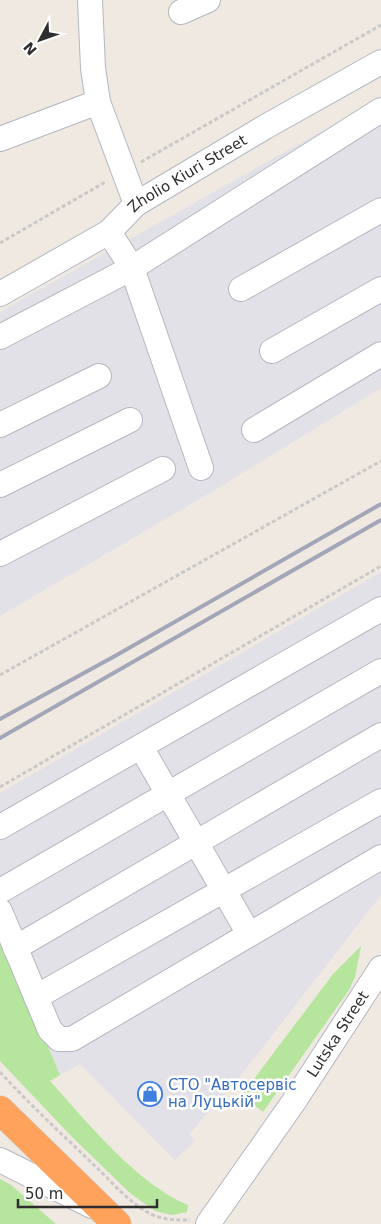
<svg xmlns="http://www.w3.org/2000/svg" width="381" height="1224" viewBox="0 0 381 1224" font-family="'DejaVu Sans',sans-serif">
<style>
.industrial{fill:#e3e1e8}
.green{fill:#b6e59e}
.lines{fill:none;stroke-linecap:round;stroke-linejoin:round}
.minor-casing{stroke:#b4b7c1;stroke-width:26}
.highway-casing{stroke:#c9c9c9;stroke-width:29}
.path{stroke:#c9c9c9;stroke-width:3;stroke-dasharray:4 2.5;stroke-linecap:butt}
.minor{stroke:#fff;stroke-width:24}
.highway{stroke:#ffa35c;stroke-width:28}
.rail{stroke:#a3a6b8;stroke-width:4}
.labels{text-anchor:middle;stroke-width:5;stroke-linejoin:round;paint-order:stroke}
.street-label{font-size:15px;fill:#2e2e2e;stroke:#fff}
.shop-label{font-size:15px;fill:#366cbe;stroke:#fff;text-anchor:start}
</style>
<rect width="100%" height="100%" fill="#efe9e1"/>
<g class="industrial">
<polygon points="381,98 381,388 210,493 0,616 0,312"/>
<polygon points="381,572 381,895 231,1088 189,1134 195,1141 175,1160 80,1064 60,1075 0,933 0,793"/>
</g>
<g class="green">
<path d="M 0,933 L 60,1075 L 50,1081 C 86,1121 138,1185 188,1205 L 187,1212 L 172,1215 L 155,1211 L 130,1193 L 72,1137 L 0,1061 Z"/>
<polygon points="361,946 355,977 349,990 263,1112 242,1095 333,974"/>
<polygon points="0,1179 11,1185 56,1224 0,1224"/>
</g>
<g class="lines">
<defs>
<g id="minor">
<polyline points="90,0 93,68 98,102 136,204"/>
<polyline points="181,12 208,0"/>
<polyline points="0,139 98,102"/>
<polyline points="109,232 132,268 201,468"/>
<polyline points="241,289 381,210"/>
<path id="s1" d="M 0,294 L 109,232 L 136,204 L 265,127 L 381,62"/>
<polyline points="0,337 132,268 381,110"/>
<polyline points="272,351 381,289"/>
<polyline points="0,425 99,376"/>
<polyline points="254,430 381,354"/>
<polyline points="0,485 130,420"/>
<polyline points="0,554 163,469"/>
<polyline points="141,747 249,934"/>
<polyline points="0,827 381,609"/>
<polyline points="0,891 381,671"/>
<polyline points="0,911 50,1030 59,1039 72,1039 381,857"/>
<polyline points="15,948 381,735"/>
<polyline points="36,997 381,801"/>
<polyline points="0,1160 92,1206"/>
<path id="s2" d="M 208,1224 L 295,1100 L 381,968"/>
</g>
<polyline id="highway" points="0,1110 117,1224"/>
</defs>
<use href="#minor" class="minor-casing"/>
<use href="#highway" class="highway-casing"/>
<g class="path">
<polyline points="141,162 381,25"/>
<polyline points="0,243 107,181"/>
<polyline points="0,675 381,461"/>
<polyline points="0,787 381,566"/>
<path d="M 0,1072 C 30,1105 65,1137 97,1168 C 114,1184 131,1205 153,1215 C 164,1220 177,1220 190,1220"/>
</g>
<use href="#minor" class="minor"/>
<use href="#highway" class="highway"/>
<g class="rail">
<polyline points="0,719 115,656 381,504"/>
<polyline points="0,738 381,520"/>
</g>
</g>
<defs>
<symbol id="shop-ring" viewBox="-11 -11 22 22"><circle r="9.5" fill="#fff" stroke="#3f7fe0" stroke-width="1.5"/><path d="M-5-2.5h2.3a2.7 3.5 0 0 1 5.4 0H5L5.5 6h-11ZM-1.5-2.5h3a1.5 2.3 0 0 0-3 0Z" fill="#3f7fe0"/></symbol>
</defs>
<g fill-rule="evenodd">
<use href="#shop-ring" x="136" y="1080" width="28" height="28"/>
</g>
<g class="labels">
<g class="street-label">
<text dy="5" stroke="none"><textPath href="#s1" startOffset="224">Zholio Kiuri Street</textPath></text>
<text dy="5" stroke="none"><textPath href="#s2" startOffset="230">Lutska Street</textPath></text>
</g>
<g class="shop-label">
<text x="168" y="1090">СТО "Автосервіс<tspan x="168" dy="17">на Луцькій"</tspan></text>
</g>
</g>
<g transform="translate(40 40) rotate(229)" stroke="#ffffff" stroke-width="4" paint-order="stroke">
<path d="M0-4L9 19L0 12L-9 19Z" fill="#2e2e2e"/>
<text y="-8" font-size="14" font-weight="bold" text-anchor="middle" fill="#2e2e2e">N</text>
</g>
<path d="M18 1199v8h139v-8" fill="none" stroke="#2e2e2e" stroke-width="2.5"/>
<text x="25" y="1199" font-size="15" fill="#2e2e2e" stroke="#ffffff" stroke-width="4" paint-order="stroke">50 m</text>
</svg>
